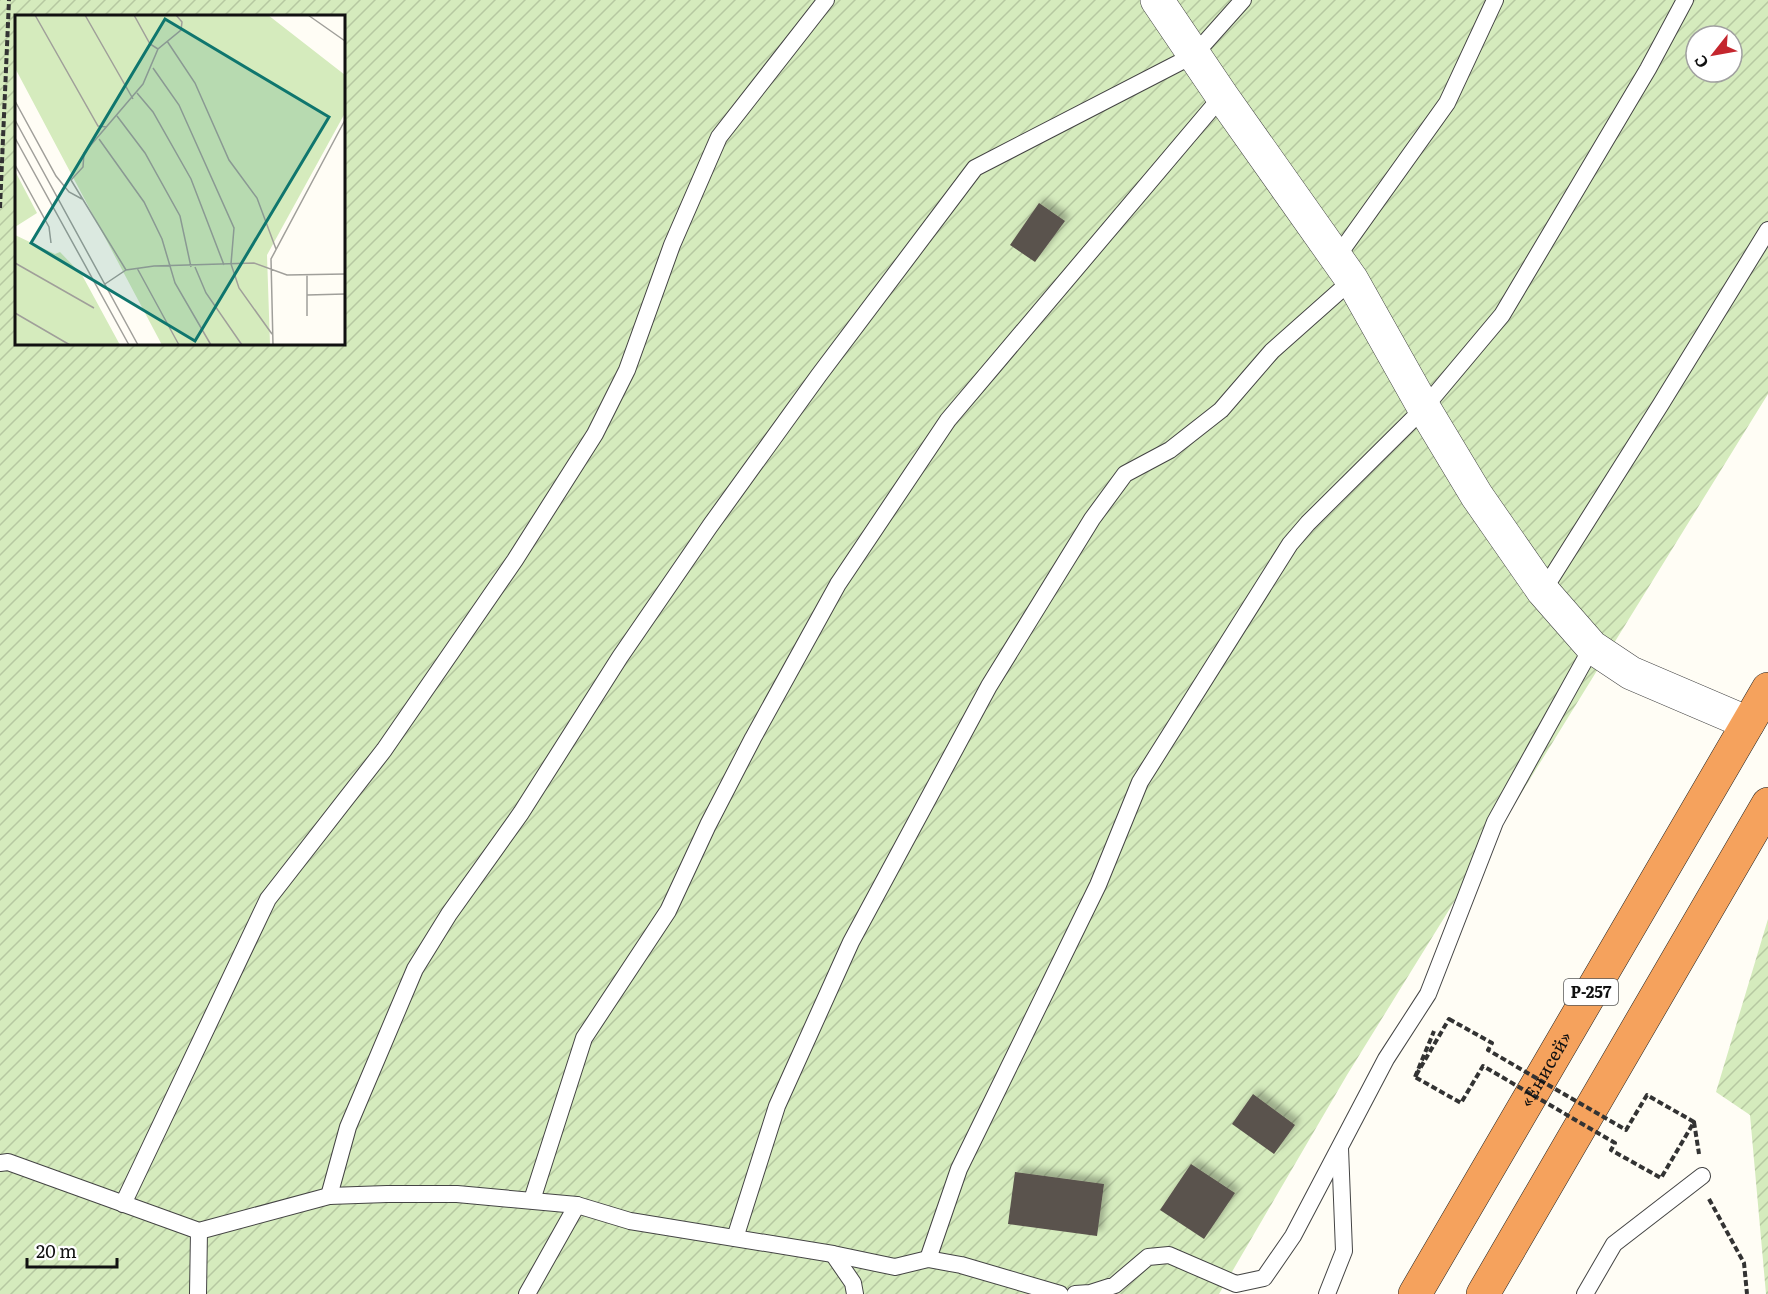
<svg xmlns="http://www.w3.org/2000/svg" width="1768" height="1294" viewBox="0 0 1768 1294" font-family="Literata,serif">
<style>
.garden{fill:url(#garden-furrows);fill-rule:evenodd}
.building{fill:#5a524d;filter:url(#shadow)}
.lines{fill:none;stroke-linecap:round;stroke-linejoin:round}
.lane-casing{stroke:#444;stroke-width:18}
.street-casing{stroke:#444;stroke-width:34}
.highway-casing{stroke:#222;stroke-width:34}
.path{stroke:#333;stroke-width:4;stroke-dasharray:6 3;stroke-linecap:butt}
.lane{stroke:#fff;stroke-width:16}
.street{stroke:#fff;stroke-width:33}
.highway{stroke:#f5a25d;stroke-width:33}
.path-bridge{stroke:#333;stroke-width:4;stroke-dasharray:6 3;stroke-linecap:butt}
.labels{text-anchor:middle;stroke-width:6;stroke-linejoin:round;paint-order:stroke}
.shield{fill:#fff;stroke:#585858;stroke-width:1.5}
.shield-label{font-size:16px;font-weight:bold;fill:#111}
.street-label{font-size:18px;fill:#111;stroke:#fff}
.inset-road{fill:none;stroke:#a09f9a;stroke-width:1.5}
.view{fill:#0f766e;fill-opacity:0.15;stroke:#0f766e;stroke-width:3}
.inset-edge{fill:none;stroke:#111;stroke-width:3}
</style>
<defs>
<pattern id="garden-furrows" width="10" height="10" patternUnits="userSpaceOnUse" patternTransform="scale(1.5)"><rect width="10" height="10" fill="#d5ebbd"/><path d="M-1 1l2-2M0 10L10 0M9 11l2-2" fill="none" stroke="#b6c8a1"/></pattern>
<filter id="shadow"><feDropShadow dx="5.5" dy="-5.5" stdDeviation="3" flood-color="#0004"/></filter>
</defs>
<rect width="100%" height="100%" fill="#fffdf5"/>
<g class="garden">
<path d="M 0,0 L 1768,0 L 1768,394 L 1347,1075 L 1219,1294 L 0,1294 ZM 16,16 L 344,16 L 344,344 L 16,344 ZM 1696,36 L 1732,36 L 1732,72 L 1696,72 Z"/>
<polygon points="1768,919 1768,1294 1766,1294 1750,1115 1716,1092"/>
</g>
<g class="building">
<polygon points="1039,203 1065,221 1035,262 1010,245"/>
<polygon points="1253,1094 1295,1125 1274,1154 1232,1124"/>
<polygon points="1191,1164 1235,1193 1204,1239 1160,1210"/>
<polygon points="1015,1172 1104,1184 1097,1236 1008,1224"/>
</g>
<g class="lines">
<defs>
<g id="lane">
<polyline points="1337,257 1447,103 1495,0"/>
<polyline points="1543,591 1661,404 1768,230"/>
<polyline points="0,1163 8,1162 199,1231 329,1196 387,1194 457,1194 577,1205 630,1221 833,1254 895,1267 928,1259 961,1265 1060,1294"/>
<polyline points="329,1196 348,1127 415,969 449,914 521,813 620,657 710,526 819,375 975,168 1194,55 1243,0"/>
<polyline points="532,1200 584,1038 668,911 708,825 753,738 838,584 948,420 1222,96"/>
<polyline points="123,1204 268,899 384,750 515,560 595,434 627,370 672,245 719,137 826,0"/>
<polyline points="735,1238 777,1106 851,942 989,686 1092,519 1125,474 1170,450 1221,410 1272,351 1352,280"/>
<polyline points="833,1254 853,1283 855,1294"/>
<polyline points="928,1259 959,1169 1098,885 1140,782 1290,544 1308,523 1424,408 1502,315 1648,69 1685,0"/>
<polyline points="198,1294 199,1231"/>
<polyline points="527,1294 577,1205"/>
<polyline points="1075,1294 1090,1293 1115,1285 1148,1257 1169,1255 1236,1284 1264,1278 1293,1236 1386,1059 1428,994 1495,822 1592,647"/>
<polyline points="1327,1294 1344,1251 1340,1148"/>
<polyline points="1585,1294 1614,1244 1702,1176"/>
</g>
<polyline id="street" points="1157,0 1222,96 1352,280 1424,408 1477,496 1543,591 1592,647 1631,673 1748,723"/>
<g id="highway">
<path id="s1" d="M 1415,1294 L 1768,689"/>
<polyline points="1483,1294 1768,804"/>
</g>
</defs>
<use href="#lane" class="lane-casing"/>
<use href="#street" class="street-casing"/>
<use href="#highway" class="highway-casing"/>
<g class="path">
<polyline points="0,208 9,0"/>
<polyline points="1415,1077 1434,1031"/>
<polyline points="1694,1122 1699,1154"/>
<polyline points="1709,1199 1744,1263 1747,1294"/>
</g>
<use href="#lane" class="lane"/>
<use href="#street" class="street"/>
<use href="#highway" class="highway"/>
<polygon class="path-bridge" points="1449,1019 1492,1043 1488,1050 1626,1130 1647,1095 1694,1122 1661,1178 1611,1150 1615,1143 1483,1066 1461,1103 1415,1077"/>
</g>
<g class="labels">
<rect class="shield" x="1564" y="979" width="54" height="26" rx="4.5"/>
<g class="shield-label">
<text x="1591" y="998">Р-257</text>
</g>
<g class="street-label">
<text dy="6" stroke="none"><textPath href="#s1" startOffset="260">«Енисей»</textPath></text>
</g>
</g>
<g transform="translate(15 15)">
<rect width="330" height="330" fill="#fffdf5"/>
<path d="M 0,0 L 253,0 L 330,60 L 330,98 L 252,240 L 255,330 L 147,330 L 0,53 ZM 0,156 L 22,198 L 0,212 ZM 0,220 L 40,239 L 45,237 L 67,260 L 105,330 L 0,330 Z" fill="#d5ebbd"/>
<path class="inset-road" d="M 20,0 L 83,111 L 92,112M 70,0 L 118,84M 119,0 L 135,29 L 143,34M 293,0 L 330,26M 152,26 L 180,68 L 214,145 L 242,183 L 261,234M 138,53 L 164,90 L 219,213 L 216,249 L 224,273 L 257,319M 122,78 L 138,97 L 176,164 L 209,250M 0,86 L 41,161 L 54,177 L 67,184M 102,101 L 130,138 L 165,201 L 176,252M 0,105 L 123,330M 0,123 L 114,330M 84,124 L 129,187 L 147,224 L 160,268 L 196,330M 0,150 L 34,212 L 36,228M 0,248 L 79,293M 180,252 L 191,278 L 227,330M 122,253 L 164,330M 111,255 L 56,165 L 68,152 L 69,138 L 128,69 L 143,34 L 166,15 L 167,7 L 161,0M 292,260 L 292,301M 90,269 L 111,255 L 139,251 L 239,248 L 272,260 L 330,259M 292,280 L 330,279M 0,298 L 55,330M 258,330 L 256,244 L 330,105"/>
<path class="view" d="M 150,4 L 314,102 L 180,326 L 16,228 Z"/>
<rect width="330" height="330" class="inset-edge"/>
</g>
<g transform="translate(1714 54) rotate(239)"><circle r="28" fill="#ffffff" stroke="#a0a0a0" stroke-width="1.5"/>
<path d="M0-4.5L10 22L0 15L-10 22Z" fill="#c4262e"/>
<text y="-9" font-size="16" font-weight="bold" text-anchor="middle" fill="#111111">С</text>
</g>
<path d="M27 1258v9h90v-9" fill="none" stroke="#111111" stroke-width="3"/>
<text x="36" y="1258" font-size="18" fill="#111111" stroke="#ffffff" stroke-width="4.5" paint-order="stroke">20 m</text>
</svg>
